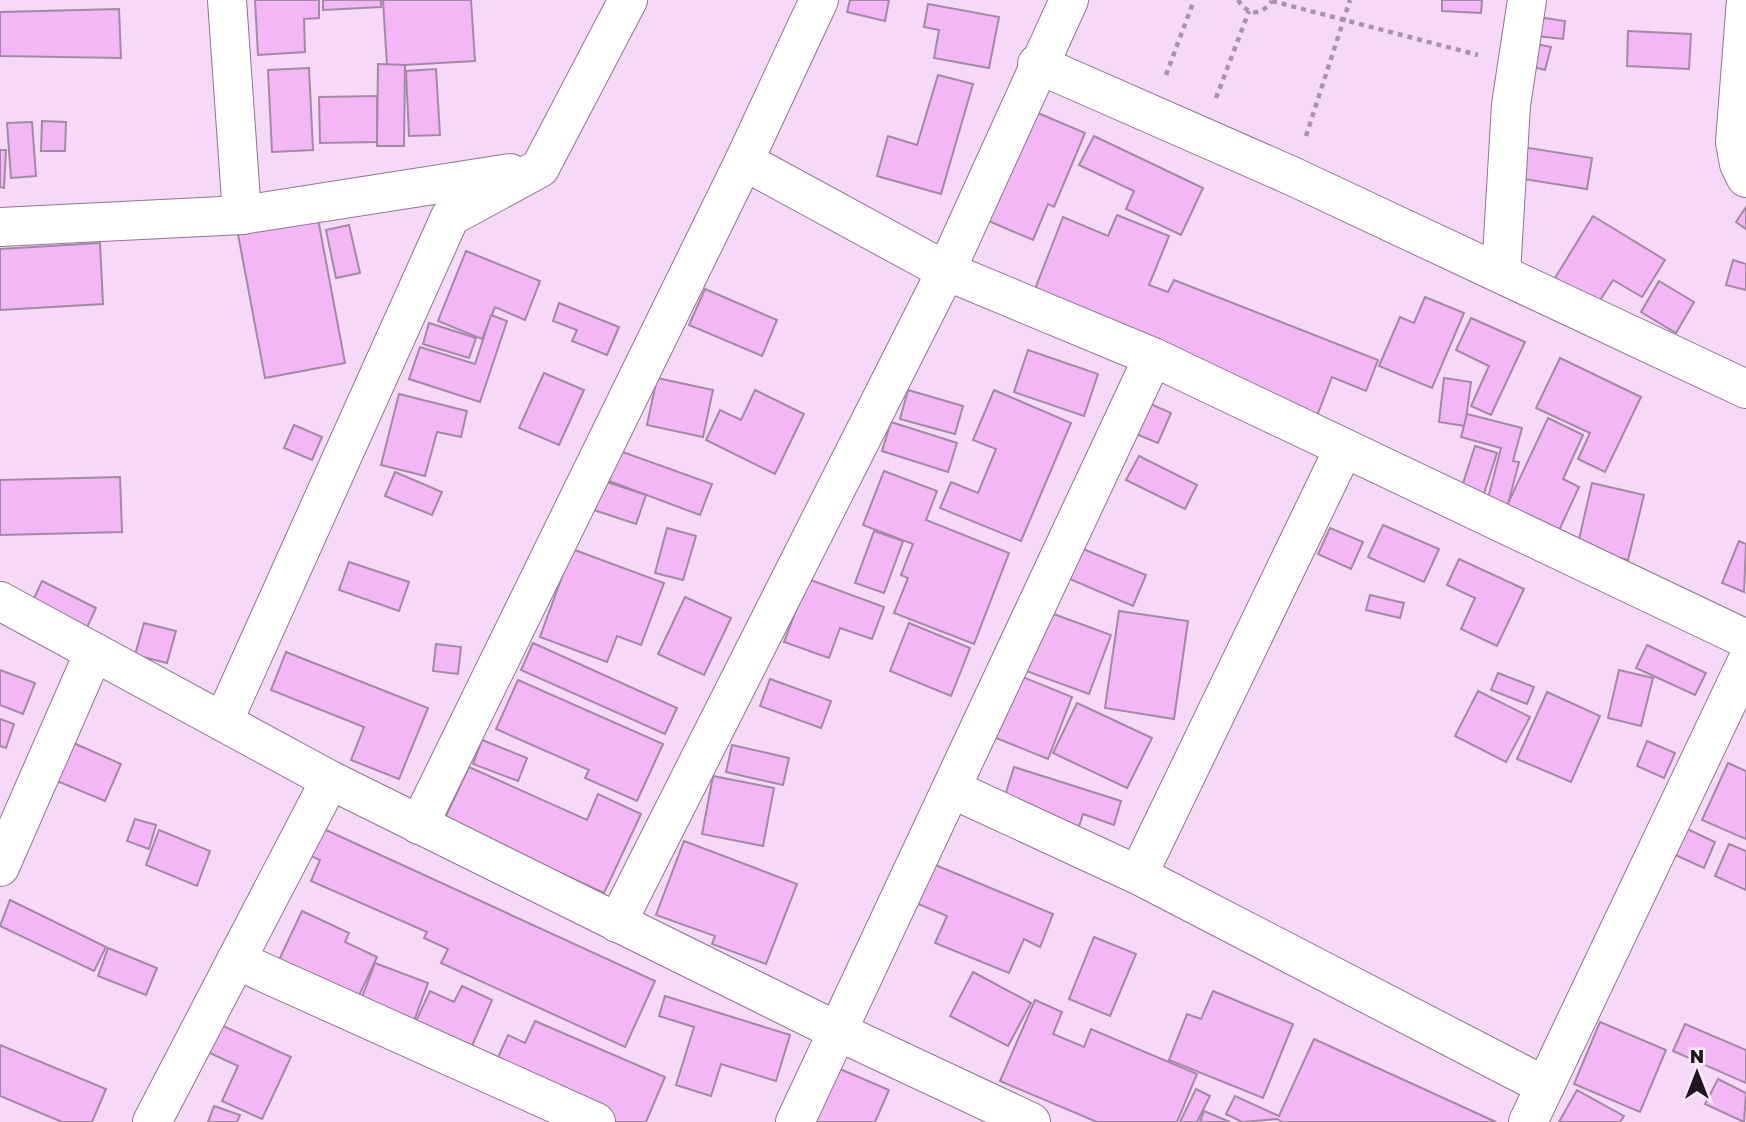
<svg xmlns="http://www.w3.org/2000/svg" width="1746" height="1122" viewBox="0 0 1746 1122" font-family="'Golos Text',sans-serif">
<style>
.building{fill:#f4b7f6;stroke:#a38aa4;stroke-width:2}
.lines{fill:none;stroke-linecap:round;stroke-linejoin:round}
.minor-casing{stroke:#8f768f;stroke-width:40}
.path{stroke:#a993aa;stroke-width:4.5;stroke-dasharray:5 5;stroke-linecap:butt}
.minor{stroke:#fff;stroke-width:38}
</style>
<rect width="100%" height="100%" fill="#f5d9f6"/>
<g class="building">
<polygon points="255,0 319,0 319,18 304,19 305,52 258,55"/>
<polygon points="323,0 381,0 381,7 323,10"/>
<polygon points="383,0 471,0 475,61 387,66"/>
<polygon points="850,0 889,0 885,21 847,12"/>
<polygon points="1442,0 1482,0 1481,13 1442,11"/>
<polygon points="928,4 999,17 989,68 934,58 939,30 924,27"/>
<polygon points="119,9 121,58 0,56 0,12"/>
<polygon points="1531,16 1565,21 1563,39 1529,35"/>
<polygon points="1628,31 1691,34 1689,69 1627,66"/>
<polygon points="1523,41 1551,47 1545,70 1518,63"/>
<polygon points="378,64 405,65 404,146 377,146"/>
<polygon points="309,68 313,150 272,152 268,70"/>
<polygon points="436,69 440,135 409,136 406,71"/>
<polygon points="938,75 973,84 941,194 877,176 888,136 917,145"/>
<polygon points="377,96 377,142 320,143 319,97"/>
<polygon points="1031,110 1085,133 1054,207 1048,204 1033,240 984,219"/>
<polygon points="42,121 66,122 65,151 41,151"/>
<polygon points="32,122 36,176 11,178 7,123"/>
<polygon points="1094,136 1203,188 1181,235 1126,209 1134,191 1079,165"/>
<polygon points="1523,147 1592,158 1587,189 1518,178"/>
<polygon points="0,150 6,150 4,188 0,187"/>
<polygon points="1746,207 1746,229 1736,222"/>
<polygon points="1117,215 1169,236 1149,285 1168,292 1174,280 1378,360 1366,391 1332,377 1315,421 1030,302 1063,217 1108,236"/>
<polygon points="1593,216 1665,260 1642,297 1613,280 1597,305 1555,278"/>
<polygon points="318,219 345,363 265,378 238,234"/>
<polygon points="349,225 360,273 336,278 326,230"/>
<polygon points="100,243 103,304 0,310 0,249"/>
<polygon points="466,251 540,281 525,320 495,307 482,339 438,321"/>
<polygon points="1733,260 1746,264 1746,290 1726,285"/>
<polygon points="1659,281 1694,302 1676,333 1641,312"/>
<polygon points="705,289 777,320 762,356 689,325"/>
<polygon points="1425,297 1464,313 1432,388 1379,366 1400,317 1414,323"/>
<polygon points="559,303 619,327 607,355 572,341 577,330 553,321"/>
<polygon points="491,315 507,321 480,402 409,379 420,347 475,364"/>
<polygon points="1471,318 1525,342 1491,415 1471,406 1489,366 1456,350"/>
<polygon points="429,323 476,338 469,358 423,344"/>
<polygon points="1028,350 1098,374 1084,416 1014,392"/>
<polygon points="1560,358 1641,397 1605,472 1578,459 1590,433 1536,408"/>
<polygon points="544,373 584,390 559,445 519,428"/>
<polygon points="657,378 713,390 703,437 647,425"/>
<polygon points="1444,378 1471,382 1465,426 1439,422"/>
<polygon points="755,390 804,414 775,474 706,440 720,410 741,420"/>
<polygon points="908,390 963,406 955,434 900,419"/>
<polygon points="994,390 1071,423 1021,541 940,508 951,482 978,493 996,449 973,440"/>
<polygon points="399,394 467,411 461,437 437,432 425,476 381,465"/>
<polygon points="1139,399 1171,413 1158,443 1126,430"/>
<polygon points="1467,414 1522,428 1513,461 1519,462 1507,508 1487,502 1501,448 1461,437"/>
<polygon points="1548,418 1583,435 1563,479 1579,487 1556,537 1504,512"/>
<polygon points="891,422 957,443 948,472 882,451"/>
<polygon points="294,425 322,437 312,460 284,448"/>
<polygon points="1475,446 1497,453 1480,506 1458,499"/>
<polygon points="620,451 712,484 700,515 609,481"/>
<polygon points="1139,456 1197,485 1185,509 1126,480"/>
<polygon points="884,471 937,491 926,520 1009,553 974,644 894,613 908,578 901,575 913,544 863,525"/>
<polygon points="395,472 442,492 432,515 385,496"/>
<polygon points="120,477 122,532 0,535 0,480"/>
<polygon points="601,480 646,495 636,524 591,509"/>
<polygon points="1592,483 1644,495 1628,560 1577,548"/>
<polygon points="1383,525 1439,549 1424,582 1368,557"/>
<polygon points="667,528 696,536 683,580 655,573"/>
<polygon points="1330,528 1363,542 1351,569 1318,554"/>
<polygon points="874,531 903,541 884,593 855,583"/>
<polygon points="1739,541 1746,544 1744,592 1722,583"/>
<polygon points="1071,544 1146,575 1133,606 1058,574"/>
<polygon points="572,549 664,583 641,645 617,636 607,662 540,637"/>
<polygon points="1459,559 1524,589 1497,646 1461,629 1475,598 1447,585"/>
<polygon points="349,562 409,582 399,611 339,590"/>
<polygon points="808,579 884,607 872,639 840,628 829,658 784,642"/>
<polygon points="42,581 96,608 83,636 29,609"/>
<polygon points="1370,595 1404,603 1400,618 1366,610"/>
<polygon points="685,597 731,618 704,675 658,654"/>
<polygon points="1040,609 1111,635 1089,694 1018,668"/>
<polygon points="1119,611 1188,621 1174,719 1105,708"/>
<polygon points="144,623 176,631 167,663 135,655"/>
<polygon points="909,623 970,648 951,696 890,671"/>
<polygon points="533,643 677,708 665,734 521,670"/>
<polygon points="436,644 461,647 458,674 433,671"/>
<polygon points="1647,645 1706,673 1695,695 1636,668"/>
<polygon points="286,652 428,708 399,779 351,760 364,727 271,690"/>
<polygon points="1003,669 1072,697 1048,759 979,731"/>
<polygon points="0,670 35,683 23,714 0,705"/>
<polygon points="1619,670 1653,678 1641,726 1608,718"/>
<polygon points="1498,673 1534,687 1527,704 1491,690"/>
<polygon points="770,679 831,701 821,728 760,706"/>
<polygon points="518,680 663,744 637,801 585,778 589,770 496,729"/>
<polygon points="1478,691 1530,717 1506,762 1455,736"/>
<polygon points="1547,692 1600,716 1571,782 1517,759"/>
<polygon points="1077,703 1152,738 1127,788 1053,753"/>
<polygon points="0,719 14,724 6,748 0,746"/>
<polygon points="482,740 527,758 518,781 473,764"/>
<polygon points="69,741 121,764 105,801 52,779"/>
<polygon points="1647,741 1675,753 1664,778 1637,766"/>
<polygon points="732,745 789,758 783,785 726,772"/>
<polygon points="1728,763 1746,771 1746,839 1702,820"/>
<polygon points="469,767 587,820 598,794 641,814 604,893 444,820"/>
<polygon points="1014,767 1121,801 1114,825 1083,814 1072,849 996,824"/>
<polygon points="713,776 774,788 763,846 702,834"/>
<polygon points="135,819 156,825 149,849 127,841"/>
<polygon points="302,819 655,981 625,1047 441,963 448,949 424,938 427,932 311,881 320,860 289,846"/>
<polygon points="1685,828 1715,842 1704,868 1673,854"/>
<polygon points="159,830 210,851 197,886 146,865"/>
<polygon points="684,841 797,884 766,964 712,944 715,936 656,915"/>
<polygon points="1729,844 1746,851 1746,890 1715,876"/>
<polygon points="921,859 1053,914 1040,947 1024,939 1009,973 935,943 947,916 904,898"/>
<polygon points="10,900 106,947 94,971 0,926"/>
<polygon points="302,911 349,933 345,942 377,957 348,1019 269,981"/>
<polygon points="1094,937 1136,954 1110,1016 1069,999"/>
<polygon points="108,948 157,968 146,995 98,976"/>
<polygon points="375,963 428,983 405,1045 351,1026"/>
<polygon points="973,972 1031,1003 1008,1046 950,1016"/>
<polygon points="462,986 492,1000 472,1046 416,1021 430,991 454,1002"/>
<polygon points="1213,991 1293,1024 1263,1098 1169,1060 1187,1014 1201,1019"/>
<polygon points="665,996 790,1035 776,1081 721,1064 711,1096 676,1085 694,1027 659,1016"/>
<polygon points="1035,1000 1062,1012 1053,1034 1084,1047 1091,1029 1197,1074 1177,1122 1097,1122 1000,1081"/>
<polygon points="199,1015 291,1057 262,1119 222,1101 238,1066 186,1042"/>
<polygon points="535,1021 665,1077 646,1122 564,1122 488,1080 508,1035 525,1043"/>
<polygon points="1600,1022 1666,1050 1640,1112 1574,1084"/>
<polygon points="1685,1024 1746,1050 1746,1083 1673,1051"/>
<polygon points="1314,1039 1496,1122 1282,1122 1277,1119 1242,1122 1226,1114 1235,1096 1279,1116"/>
<polygon points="0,1045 106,1089 92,1122 62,1122 0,1096"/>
<polygon points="819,1060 889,1090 875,1122 793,1122"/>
<polygon points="1718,1079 1746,1093 1744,1122 1705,1104"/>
<polygon points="1196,1089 1210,1096 1197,1122 1180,1122"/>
<polygon points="1577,1090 1624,1116 1620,1122 1559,1122"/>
<polygon points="214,1106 240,1115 237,1122 208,1122"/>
<polygon points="1204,1111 1230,1122 1200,1122"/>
</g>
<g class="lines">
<defs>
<g id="minor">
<polyline points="227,0 242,215"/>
<polyline points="1746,0 1735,142 1739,164 1746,178"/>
<polyline points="1037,64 1292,176 1746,389"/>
<polyline points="744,161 946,271 1153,357 1746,639"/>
<polyline points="0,227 242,215 510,173"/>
<polyline points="1501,273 1511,105 1527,0"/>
<polyline points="0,601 330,780 839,1032 1031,1122"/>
<polyline points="223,722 450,217 540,168 628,0"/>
<polyline points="952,789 1138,875 1545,1086"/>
<polyline points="419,825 744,161 819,0"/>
<polyline points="0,867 94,652"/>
<polyline points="1138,875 1344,448"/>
<polyline points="617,923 946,271 1069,0"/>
<polyline points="236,960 596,1122"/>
<polyline points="152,1122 330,780"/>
<polyline points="795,1122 1153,357"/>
<polyline points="1528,1122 1746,663"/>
</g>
</defs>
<use href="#minor" class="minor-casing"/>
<g class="path">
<path d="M 1238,0 C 1248,16 1261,16 1272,1"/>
<polyline points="1272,1 1478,55"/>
<polyline points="1166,75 1194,0"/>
<polyline points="1216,98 1249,11"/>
<polyline points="1306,136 1350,0"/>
</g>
<use href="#minor" class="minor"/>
</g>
<g transform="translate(1697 1073)" stroke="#fcebfc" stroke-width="5" paint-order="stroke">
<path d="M0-5L12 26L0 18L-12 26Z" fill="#201620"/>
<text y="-10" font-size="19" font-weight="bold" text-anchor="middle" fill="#201620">N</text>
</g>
</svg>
